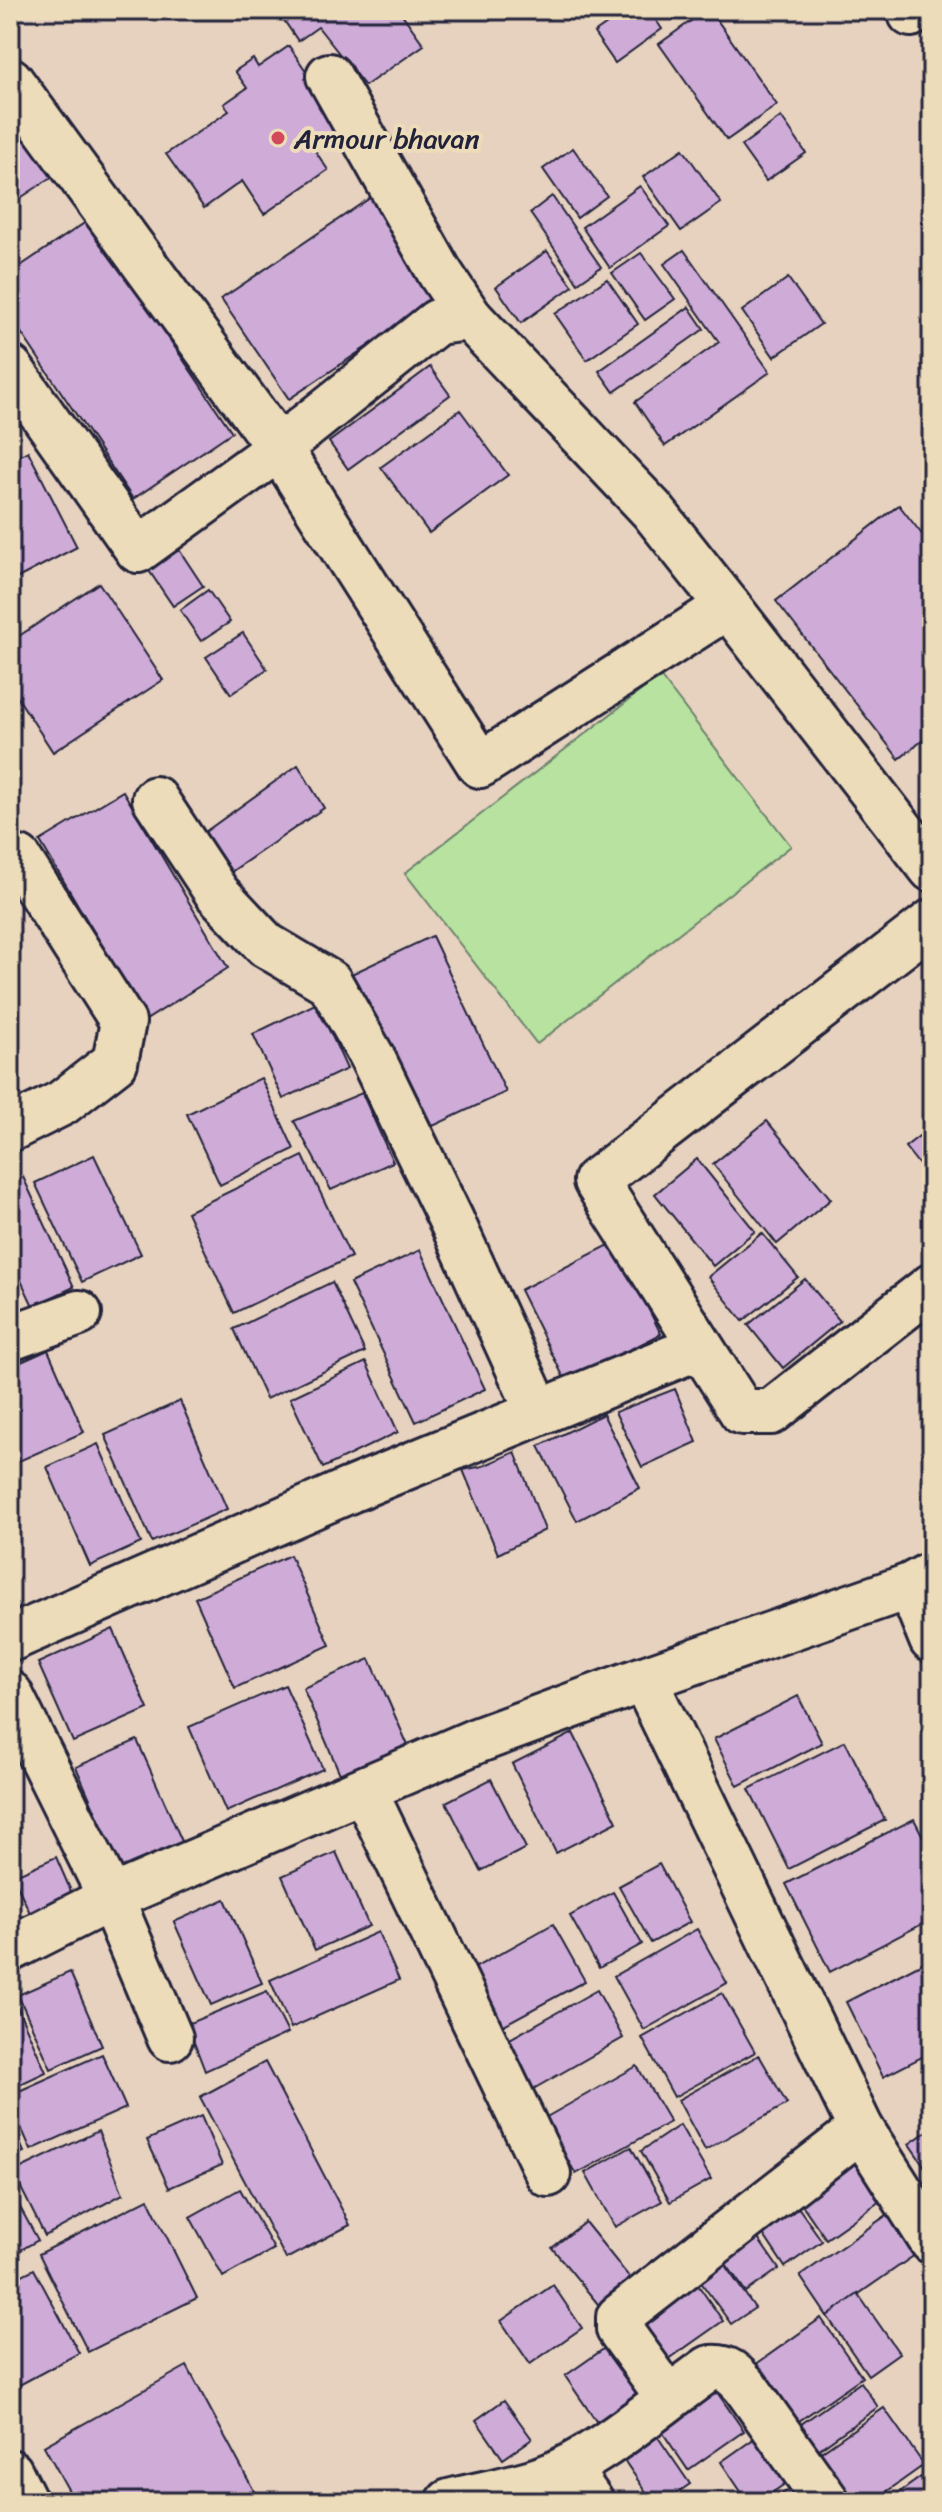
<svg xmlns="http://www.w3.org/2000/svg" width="942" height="2512" viewBox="0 0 942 2512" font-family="Sriracha,sans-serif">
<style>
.green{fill:#b7e29f;stroke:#6c826d;stroke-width:2}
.building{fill:#ceacd7;stroke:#22223b;stroke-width:2}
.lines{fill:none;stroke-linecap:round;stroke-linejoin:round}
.minor-casing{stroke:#22223b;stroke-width:50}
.minor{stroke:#eddcb9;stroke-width:44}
.poi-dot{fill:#d1495b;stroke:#eddcb9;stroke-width:3}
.labels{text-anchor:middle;stroke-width:8;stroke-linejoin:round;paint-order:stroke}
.poi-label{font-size:28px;fill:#22223b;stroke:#eddcb9;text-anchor:start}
</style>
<rect width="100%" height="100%" fill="#e7d2bf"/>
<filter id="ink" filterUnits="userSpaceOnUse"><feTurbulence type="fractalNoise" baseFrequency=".0125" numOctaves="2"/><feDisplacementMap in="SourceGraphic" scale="16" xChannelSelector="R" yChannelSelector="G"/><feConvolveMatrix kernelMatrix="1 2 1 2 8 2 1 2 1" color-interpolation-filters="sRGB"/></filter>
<g filter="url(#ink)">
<polygon class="green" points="660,676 791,846 537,1044 405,873"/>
<g class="building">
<polygon points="277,10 399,10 424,45 365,86 318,27 298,41"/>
<polygon points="627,10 649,10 662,29 615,63 594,33"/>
<polygon points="654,10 673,10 660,19"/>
<polygon points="706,10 710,10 777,105 727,140 659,44"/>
<polygon points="289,46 345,128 314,149 328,170 264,214 242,181 204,208 166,154 229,111 224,104 247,88 235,71 253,59 258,67"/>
<polygon points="10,95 61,171 10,205"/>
<polygon points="781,117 806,153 766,181 741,146"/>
<polygon points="573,148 607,196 577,218 543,169"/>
<polygon points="683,149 721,203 681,231 643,177"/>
<polygon points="640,186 669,226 610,268 582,227"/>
<polygon points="373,196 441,297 289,399 221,299"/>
<polygon points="552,196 601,267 578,283 530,213"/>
<polygon points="89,220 232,432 133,499 10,316 10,273"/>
<polygon points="684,250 770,372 665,446 635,402 719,342 664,264"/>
<polygon points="547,251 573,286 521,323 496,287"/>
<polygon points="641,253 675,299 645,320 612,273"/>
<polygon points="788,278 821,324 774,357 742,311"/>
<polygon points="607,279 638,324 587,360 555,314"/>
<polygon points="689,307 704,329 614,392 599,371"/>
<polygon points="430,367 450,395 348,469 329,442"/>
<polygon points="460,410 508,475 429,533 381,467"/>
<polygon points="28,451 77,547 10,582 10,460"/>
<polygon points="899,505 932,547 932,733 899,759 776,601"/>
<polygon points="168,533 203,586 173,606 137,553"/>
<polygon points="99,583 163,680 53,752 10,686 10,642"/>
<polygon points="208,590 230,622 201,641 180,610"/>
<polygon points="243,633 267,669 231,694 206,657"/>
<polygon points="298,765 324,808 225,876 198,837"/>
<polygon points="123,791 228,968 146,1020 40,841"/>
<polygon points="432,936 506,1092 418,1133 345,977"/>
<polygon points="317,1003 347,1069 283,1099 253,1034"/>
<polygon points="261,1078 294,1149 220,1185 187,1114"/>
<polygon points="362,1093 393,1162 331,1190 294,1121"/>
<polygon points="767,1121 831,1199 777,1244 713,1164"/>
<polygon points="932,1126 932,1181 905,1147"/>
<polygon points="94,1155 141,1254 82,1282 35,1183"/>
<polygon points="303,1156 351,1257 234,1313 187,1212"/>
<polygon points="697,1159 755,1231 713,1266 655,1194"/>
<polygon points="23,1177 74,1287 33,1306 10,1257 10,1183"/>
<polygon points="762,1233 798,1277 743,1321 708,1277"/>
<polygon points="615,1242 661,1334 566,1382 520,1290"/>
<polygon points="420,1250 485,1389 416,1422 350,1283"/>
<polygon points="805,1279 840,1321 783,1368 748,1325"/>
<polygon points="332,1282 365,1352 266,1399 234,1329"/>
<polygon points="10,1295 17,1311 10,1314"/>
<polygon points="48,1350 84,1432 10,1465 10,1367"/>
<polygon points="366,1362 398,1432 323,1468 290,1398"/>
<polygon points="675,1389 697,1442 642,1467 615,1412"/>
<polygon points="180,1401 227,1509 152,1542 105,1435"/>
<polygon points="603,1414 640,1488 577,1521 539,1446"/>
<polygon points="98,1444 141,1543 90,1566 47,1467"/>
<polygon points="515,1452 545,1530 498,1554 463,1470 483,1466"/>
<polygon points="290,1555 330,1645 235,1688 195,1598"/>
<polygon points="113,1629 148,1709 73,1742 38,1663"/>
<polygon points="370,1659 410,1750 343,1781 303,1688"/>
<polygon points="285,1685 323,1769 226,1812 189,1727"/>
<polygon points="798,1696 822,1743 738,1786 714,1739"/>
<polygon points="573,1733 617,1822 556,1853 512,1764"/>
<polygon points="137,1740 185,1848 124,1876 76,1767"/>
<polygon points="845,1741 885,1820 789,1869 749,1789"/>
<polygon points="491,1779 526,1848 481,1871 446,1802"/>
<polygon points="914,1819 932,1854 932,1919 830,1972 786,1884"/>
<polygon points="336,1852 369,1926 315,1950 282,1876"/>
<polygon points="56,1857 77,1905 35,1924 13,1876"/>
<polygon points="659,1864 690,1922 651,1943 619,1886"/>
<polygon points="613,1892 642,1944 599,1968 570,1916"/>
<polygon points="225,1899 262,1983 211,2005 174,1922"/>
<polygon points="553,1924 585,1981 502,2026 471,1970"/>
<polygon points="697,1929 727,1983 644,2030 614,1976"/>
<polygon points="378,1932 399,1980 291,2028 270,1980"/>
<polygon points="932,1958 932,2052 883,2077 846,2002"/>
<polygon points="70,1972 102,2046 51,2069 18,1995"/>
<polygon points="597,1990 623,2038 528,2092 501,2044"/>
<polygon points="267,1991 288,2033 205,2071 187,2024"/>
<polygon points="722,1993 755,2052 674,2097 642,2038"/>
<polygon points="15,2002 46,2072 10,2089 10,2005"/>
<polygon points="102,2054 126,2108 31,2150 10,2102 10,2095"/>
<polygon points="759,2055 787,2104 705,2150 678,2100"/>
<polygon points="265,2062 350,2225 286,2259 200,2097"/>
<polygon points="637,2066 670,2122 576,2174 543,2119"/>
<polygon points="201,2116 222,2165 169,2188 147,2140"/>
<polygon points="10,2120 24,2152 10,2158"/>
<polygon points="680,2125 711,2179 670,2202 641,2151"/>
<polygon points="932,2128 932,2177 909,2144"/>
<polygon points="98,2131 123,2194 45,2236 13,2172"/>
<polygon points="631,2147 662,2201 615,2227 585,2173"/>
<polygon points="849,2150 883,2199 826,2239 792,2190"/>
<polygon points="240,2189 274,2249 223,2277 190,2217"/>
<polygon points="148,2199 197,2298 88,2352 39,2254"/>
<polygon points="16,2200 38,2240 10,2256 10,2203"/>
<polygon points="793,2200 822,2241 785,2267 757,2225"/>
<polygon points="897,2208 925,2248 827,2316 800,2276"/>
<polygon points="585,2222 634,2283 602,2309 552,2248"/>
<polygon points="752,2230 779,2269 746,2292 719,2254"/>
<polygon points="724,2264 755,2308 731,2324 700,2281"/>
<polygon points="34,2269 79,2353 10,2390 10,2281"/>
<polygon points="696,2282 723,2321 659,2366 632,2327"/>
<polygon points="553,2285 582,2328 530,2364 501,2321"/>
<polygon points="858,2294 899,2353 868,2375 827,2316"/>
<polygon points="821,2318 862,2377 786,2430 745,2372"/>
<polygon points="615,2341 657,2402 607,2437 565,2376"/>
<polygon points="187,2366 260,2502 187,2502 186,2499 182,2502 75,2502 44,2446"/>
<polygon points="705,2375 744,2431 688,2470 650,2414"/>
<polygon points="861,2382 878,2407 815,2452 797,2427"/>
<polygon points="504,2400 532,2439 503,2459 476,2420"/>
<polygon points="884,2408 924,2465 872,2502 837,2502 808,2461"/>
<polygon points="651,2427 690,2484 664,2502 653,2502 617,2450"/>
<polygon points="765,2431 796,2476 759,2502 748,2502 721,2462"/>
<polygon points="921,2477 932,2493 932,2502 886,2502"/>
<polygon points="803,2479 819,2502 771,2502"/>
</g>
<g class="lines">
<defs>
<g id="minor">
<polyline points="911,14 918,10"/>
<polyline points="10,80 279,448 480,765 728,606 932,869"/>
<polyline points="470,318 652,510 728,606"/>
<polyline points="10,368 138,550 279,448 437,322 470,318 440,273 329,76"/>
<polyline points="155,799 217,893 266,945 330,983 372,1057 452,1222 538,1411"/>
<polyline points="932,922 596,1181 742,1412 771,1412 932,1286"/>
<polyline points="10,1129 62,1103 115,1062 123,1022 19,859"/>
<polyline points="10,1338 79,1313"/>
<polyline points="910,1586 932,1640"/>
<polyline points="10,1639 350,1490 699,1347"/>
<polyline points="644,1679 861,2129 932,2241"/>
<polyline points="10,1694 111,1898 170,2038"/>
<polyline points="364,1790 548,2174"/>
<polyline points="10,1949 111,1898 476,1741 644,1679 910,1586 932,1574"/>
<polyline points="668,2397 619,2329 619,2317 861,2129"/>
<polyline points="567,2468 591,2502"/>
<polyline points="10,2472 25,2502"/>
<path d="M 449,2502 C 480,2494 515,2489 545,2478 C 601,2456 660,2403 710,2368 C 727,2366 734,2374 745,2386 L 827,2502"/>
</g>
</defs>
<use href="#minor" class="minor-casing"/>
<use href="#minor" class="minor"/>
</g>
</g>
<circle class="poi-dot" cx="278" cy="138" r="8"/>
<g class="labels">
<g class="poi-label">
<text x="294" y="148">Armour bhavan</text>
</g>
</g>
<rect width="942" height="2512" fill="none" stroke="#eddcb9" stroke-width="40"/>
<rect x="20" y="20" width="902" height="2472" fill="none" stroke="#22223b" stroke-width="3" filter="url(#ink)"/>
</svg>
